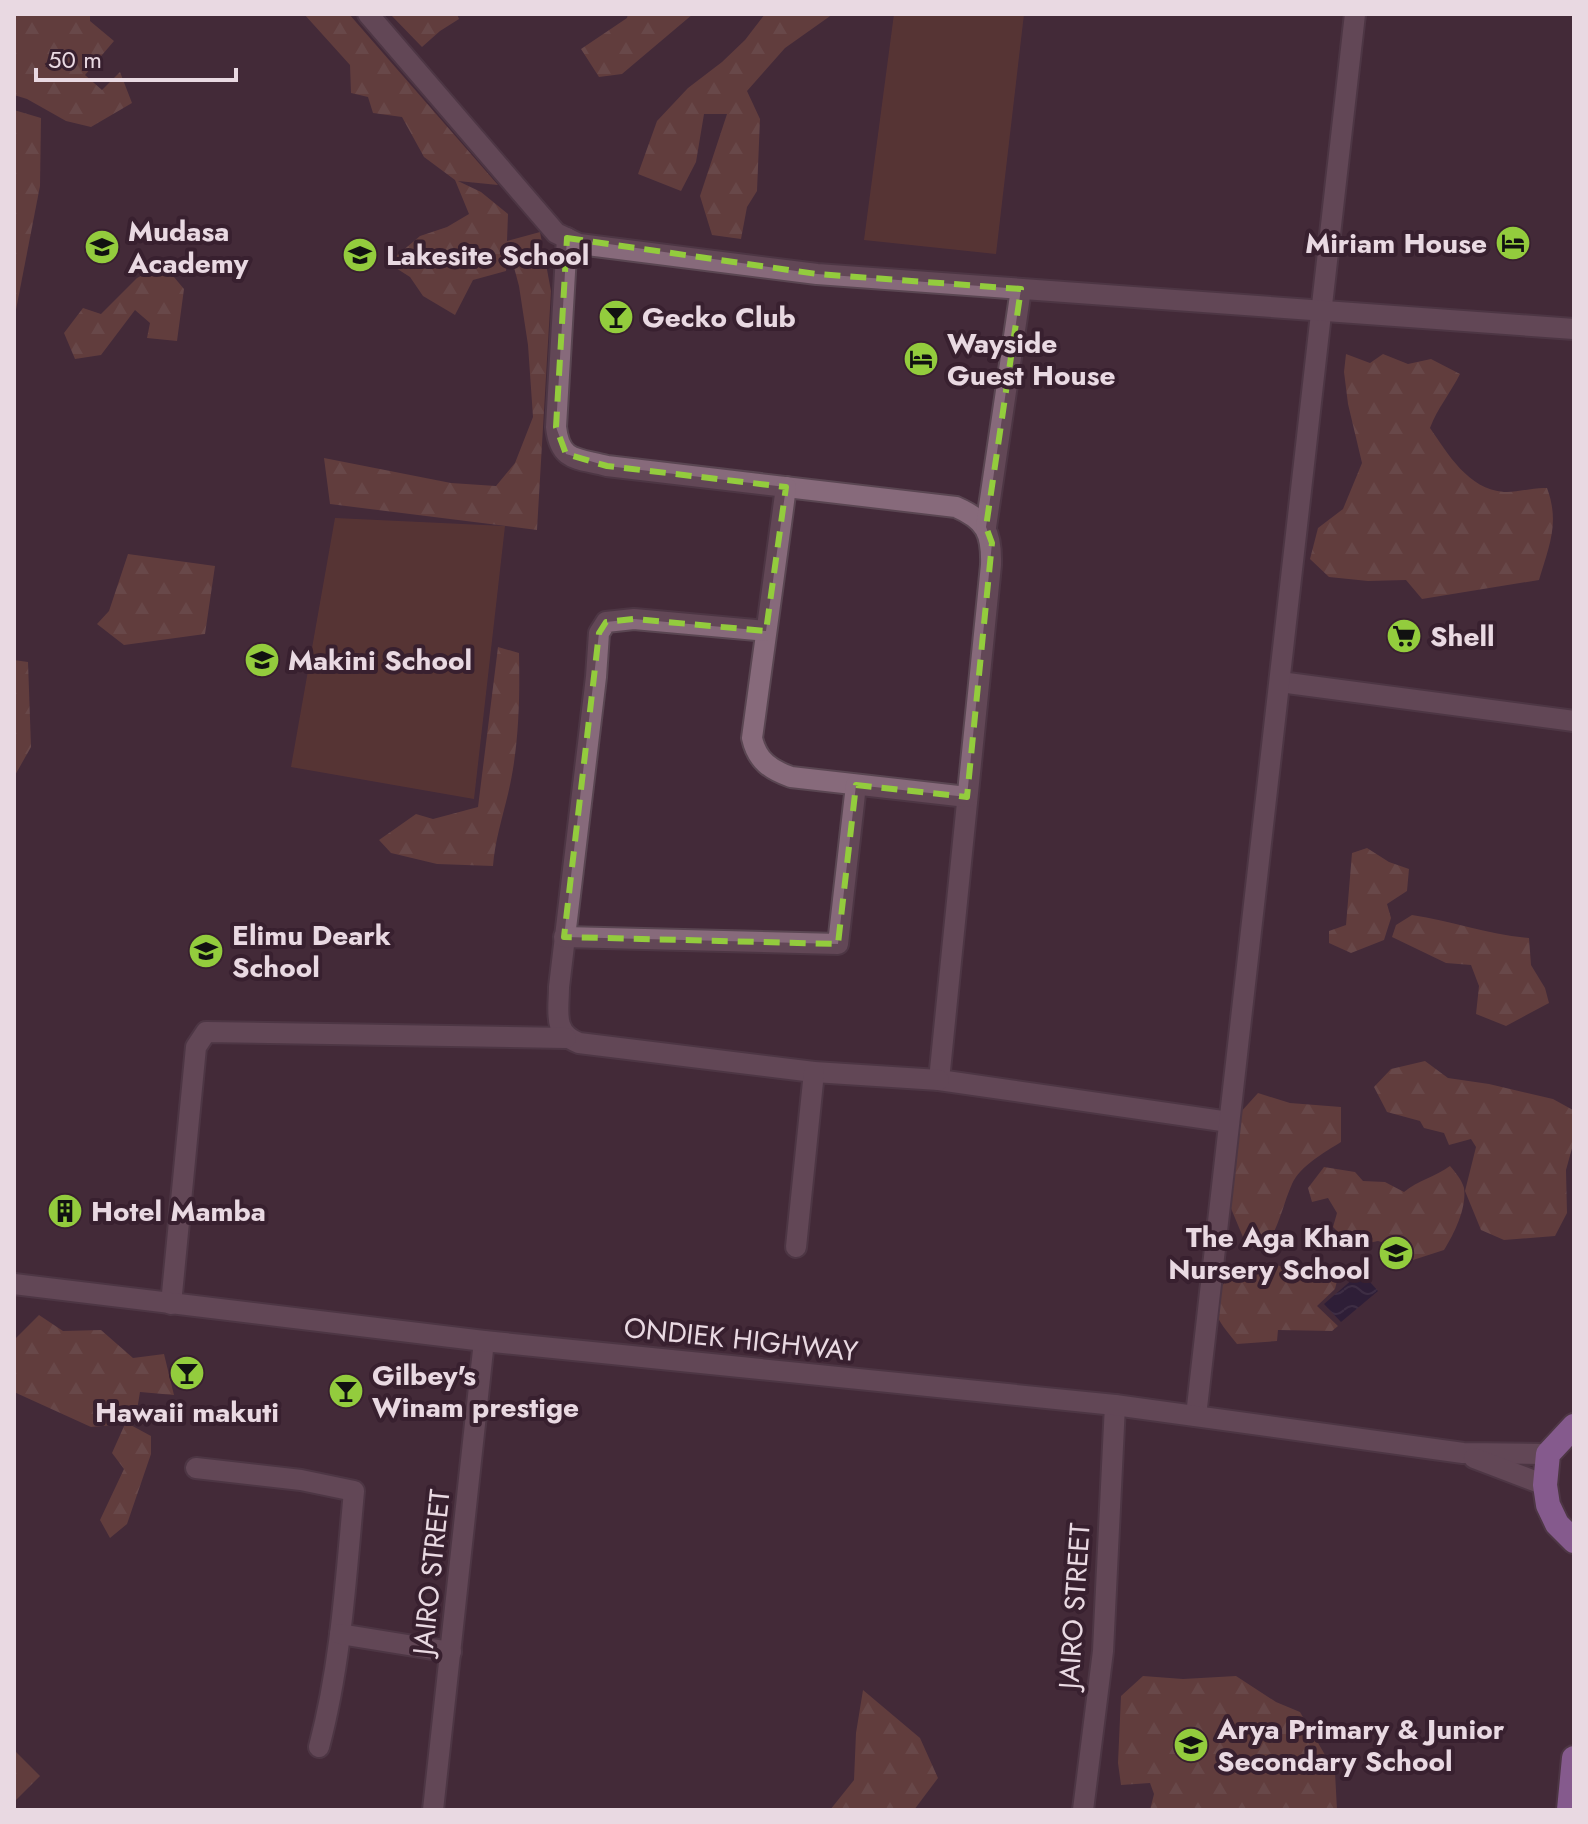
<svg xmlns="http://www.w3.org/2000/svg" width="1588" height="1824" viewBox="0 0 1588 1824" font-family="Jost,sans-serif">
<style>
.green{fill:#6e4130}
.forest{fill:url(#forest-firs)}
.water{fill:url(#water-waves)}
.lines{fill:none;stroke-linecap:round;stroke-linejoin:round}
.street-casing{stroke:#5a4652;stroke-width:24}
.secondary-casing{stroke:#5a4652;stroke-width:24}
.highway-casing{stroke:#5a4652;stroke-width:28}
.street{stroke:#876a7b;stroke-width:20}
.secondary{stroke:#876a7b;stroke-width:20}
.highway{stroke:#d496f3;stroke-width:24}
.marked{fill:none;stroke:#93cc3d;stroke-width:6;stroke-dasharray:16 10;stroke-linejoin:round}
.labels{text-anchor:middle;stroke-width:8;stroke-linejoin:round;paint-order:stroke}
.poi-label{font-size:28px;font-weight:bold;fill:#e9d9e2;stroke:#38202f;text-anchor:start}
.street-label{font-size:28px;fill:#e9d9e2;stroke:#38202f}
</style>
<defs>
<pattern id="forest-firs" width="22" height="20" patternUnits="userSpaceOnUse" patternTransform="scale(2)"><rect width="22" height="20" fill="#855543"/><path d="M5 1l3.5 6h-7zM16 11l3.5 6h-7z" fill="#966d5e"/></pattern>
<pattern id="water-waves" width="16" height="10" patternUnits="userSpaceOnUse" patternTransform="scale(2)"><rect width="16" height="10" fill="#151035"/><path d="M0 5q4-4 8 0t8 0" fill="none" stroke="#373252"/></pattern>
</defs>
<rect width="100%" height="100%" fill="#432a39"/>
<g class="green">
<polygon points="894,14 1024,14 996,254 864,240"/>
<polygon points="335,518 505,526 474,799 291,767"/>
</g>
<g class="forest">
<polygon points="14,14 90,14 90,21 114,41 85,75 102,90 120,72 132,103 91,127 66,121 27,99 14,95"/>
<polygon points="304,14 349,14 498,185 458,181 481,192 508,214 507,241 540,232 551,291 537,530 330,504 324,458 451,483 496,486 515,463 533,417 528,345 519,286 508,245 506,271 473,280 455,315 423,296 410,277 388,263 420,236 447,227 469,214 455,180 424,157 402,117 373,113 368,97 351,93 350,65"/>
<polygon points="390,14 457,14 459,19 440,31 422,47"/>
<polygon points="628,14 693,14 622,74 599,77 581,49 627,18"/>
<polygon points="765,14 833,14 785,48 747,91 760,119 757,191 747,207 741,239 712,235 700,196 727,114 704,114 696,162 681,191 638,174 657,121 688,88 722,62 745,40"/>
<polygon points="14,110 41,118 40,186 14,320"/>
<polygon points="163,264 184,289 177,341 147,338 150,323 135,310 101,355 75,359 64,333 83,308 101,314 137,278"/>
<path d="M 1346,354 L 1370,363 L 1383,354 L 1408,364 L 1431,359 L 1460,374 C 1451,392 1437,409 1430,428 C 1448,454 1468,489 1504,492 C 1516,493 1533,487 1547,488 C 1560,523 1549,546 1539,580 L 1422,599 L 1406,580 L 1368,581 L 1329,577 L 1310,559 L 1318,528 L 1343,509 L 1362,463 L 1348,404 L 1344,372 Z"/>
<polygon points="128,554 215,566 205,634 124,645 97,624 109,611"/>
<path d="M 498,647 L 519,653 C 520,699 519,748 508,794 C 502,819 495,841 493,866 L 437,864 L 391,853 L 379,840 L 416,814 L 433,819 L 478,807 Z"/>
<polygon points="14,660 28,662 31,747 14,777"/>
<polygon points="1367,848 1389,862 1409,869 1407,891 1387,904 1391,918 1384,940 1351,953 1329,943 1329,931 1346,925 1352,853"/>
<path d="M 1412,915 C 1452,921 1489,935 1529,938 L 1531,965 L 1545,988 L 1549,1003 L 1506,1026 L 1476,1014 L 1479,986 L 1471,965 L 1446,963 L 1392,937 L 1396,925 Z"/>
<polygon points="1425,1061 1448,1078 1489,1084 1553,1099 1573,1110 1574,1141 1566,1170 1567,1213 1555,1236 1504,1240 1481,1230 1465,1191 1476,1147 1471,1139 1449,1145 1444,1133 1424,1128 1420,1121 1387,1112 1374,1087 1391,1069"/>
<path d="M 1258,1093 L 1290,1103 L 1341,1107 L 1341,1142 C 1325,1152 1300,1166 1292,1184 C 1284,1202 1281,1219 1271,1238 L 1245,1242 L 1230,1206 L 1239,1114 Z"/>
<path d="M 1450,1166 C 1455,1172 1462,1180 1464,1188 C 1467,1208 1454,1234 1444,1250 L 1413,1260 L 1395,1246 L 1378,1241 L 1359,1245 L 1349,1243 L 1333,1227 L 1337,1213 L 1328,1198 L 1312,1202 L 1308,1188 L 1324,1167 L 1355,1172 L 1363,1181 L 1385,1182 L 1404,1192 C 1418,1180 1435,1177 1450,1166 Z"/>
<path d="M 1277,1265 L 1308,1276 L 1337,1281 L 1335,1289 L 1317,1306 L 1338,1326 L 1332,1331 L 1278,1330 L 1277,1341 L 1237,1344 C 1208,1309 1206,1303 1237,1267 L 1260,1269 Z"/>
<polygon points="39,1315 63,1331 101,1330 133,1358 164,1354 174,1395 140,1392 135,1422 127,1423 151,1436 151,1454 127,1524 110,1538 100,1520 124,1469 112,1453 125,1424 91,1427 14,1392 14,1340"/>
<polygon points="1143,1676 1183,1679 1236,1676 1276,1702 1300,1712 1335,1772 1337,1810 1150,1810 1154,1794 1150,1783 1121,1785 1118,1763 1121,1696"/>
<polygon points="863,1690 920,1738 938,1778 914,1810 830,1810 854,1780 856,1733"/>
<polygon points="14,1750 40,1776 14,1802"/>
</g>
<polygon class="water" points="1361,1272 1378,1291 1341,1322 1324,1304"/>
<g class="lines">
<defs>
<g id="street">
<path d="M 567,238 L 556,427 C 560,462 577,458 607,466 L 956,507 C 986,520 992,533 991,565 L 939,1080 L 1229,1122"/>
<path d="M 786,487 L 752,738 C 757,761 771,770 791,777 L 967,797"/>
<polyline points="986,527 1021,289"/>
<path d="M 766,631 L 634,619 L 606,622 L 599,633 L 596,677 L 559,987 C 559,1011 552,1033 579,1043 L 814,1072 L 939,1080"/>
<polyline points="1280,682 1574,721"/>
<polyline points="564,937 838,944 856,785"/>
<polyline points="796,1247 814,1072"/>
<polyline points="171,1304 196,1047 206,1032 566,1038"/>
<polyline points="1196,1416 1355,14"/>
<path d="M 196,1468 L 301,1480 L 354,1491 C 346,1577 341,1664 319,1747"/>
<polyline points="340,1634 451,1652"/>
<polyline points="433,1810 484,1341"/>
<polyline points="1083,1810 1103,1651 1115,1405"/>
</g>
<g id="secondary">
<polyline points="368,14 556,233 579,244 817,274 1574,329"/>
<polyline points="14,1284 484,1341 1115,1405 1463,1453 1548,1454"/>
<polyline points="1474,1458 1545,1485"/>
</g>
<g id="highway">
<polyline points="1574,1426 1548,1454 1545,1485 1548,1505 1557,1524 1574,1541"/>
<polyline points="1569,1810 1574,1758"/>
</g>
</defs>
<use href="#street" class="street-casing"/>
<use href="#secondary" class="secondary-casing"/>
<use href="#highway" class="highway-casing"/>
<use href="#street" class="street"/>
<use href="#secondary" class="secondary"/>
<use href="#highway" class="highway"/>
</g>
<path d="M0 0H1588V1824H0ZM 567,238 L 817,274 L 1021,289 L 986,527 L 992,543 L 967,797 L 856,785 L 838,944 L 564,937 L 599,633 L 606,622 L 634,619 L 766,631 L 786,487 L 607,466 L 566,454 L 556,427 Z" fill="#432a39" fill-opacity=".55" fill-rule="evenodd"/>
<path class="marked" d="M 567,238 L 817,274 L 1021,289 L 986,527 L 992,543 L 967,797 L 856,785 L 838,944 L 564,937 L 599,633 L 606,622 L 634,619 L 766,631 L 786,487 L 607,466 L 566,454 L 556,427 Z"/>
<defs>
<symbol id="hotel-disc" viewBox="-11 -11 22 22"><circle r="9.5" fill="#93cc3d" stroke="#38202f"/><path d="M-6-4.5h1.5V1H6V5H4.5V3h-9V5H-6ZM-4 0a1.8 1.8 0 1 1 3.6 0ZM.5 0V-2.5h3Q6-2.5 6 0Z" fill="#111"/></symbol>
<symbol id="school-disc" viewBox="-11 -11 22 22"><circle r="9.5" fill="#93cc3d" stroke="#38202f"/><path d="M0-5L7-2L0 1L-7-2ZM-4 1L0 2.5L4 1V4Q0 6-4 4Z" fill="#111"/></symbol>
<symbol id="bar-disc" viewBox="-11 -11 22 22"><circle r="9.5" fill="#93cc3d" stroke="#38202f"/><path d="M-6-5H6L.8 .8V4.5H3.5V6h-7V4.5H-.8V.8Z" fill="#111"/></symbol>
<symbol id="supermarket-disc" viewBox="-11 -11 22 22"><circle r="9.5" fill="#93cc3d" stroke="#38202f"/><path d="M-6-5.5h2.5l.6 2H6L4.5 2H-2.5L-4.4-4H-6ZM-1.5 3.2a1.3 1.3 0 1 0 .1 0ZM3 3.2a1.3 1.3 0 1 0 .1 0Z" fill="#111"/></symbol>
<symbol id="building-disc" viewBox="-11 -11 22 22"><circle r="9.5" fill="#93cc3d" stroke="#38202f"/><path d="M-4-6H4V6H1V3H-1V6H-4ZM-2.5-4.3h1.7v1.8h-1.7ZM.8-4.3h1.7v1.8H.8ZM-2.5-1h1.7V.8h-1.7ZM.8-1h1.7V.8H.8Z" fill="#111"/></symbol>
</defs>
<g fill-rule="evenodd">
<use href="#hotel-disc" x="1493" y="223" width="40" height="40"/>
<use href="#school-disc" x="82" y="227" width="40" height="40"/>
<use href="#school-disc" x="340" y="235" width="40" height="40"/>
<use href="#bar-disc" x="596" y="297" width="40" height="40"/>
<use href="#hotel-disc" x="901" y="339" width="40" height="40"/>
<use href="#supermarket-disc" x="1384" y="616" width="40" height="40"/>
<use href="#school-disc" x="242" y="640" width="40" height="40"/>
<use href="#school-disc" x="186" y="931" width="40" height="40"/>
<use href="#building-disc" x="45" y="1191" width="40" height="40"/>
<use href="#school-disc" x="1376" y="1233" width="40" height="40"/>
<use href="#bar-disc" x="167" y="1353" width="40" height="40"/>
<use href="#bar-disc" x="326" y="1371" width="40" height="40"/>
<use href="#school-disc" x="1171" y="1725" width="40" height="40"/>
</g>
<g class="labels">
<g class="poi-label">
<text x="128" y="241">Mudasa<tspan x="128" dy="32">Academy</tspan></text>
<text x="1487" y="253" text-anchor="end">Miriam House</text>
<text x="386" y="265">Lakesite School</text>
<text x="642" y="327">Gecko Club</text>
<text x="947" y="353">Wayside<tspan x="947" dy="32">Guest House</tspan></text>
<text x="1430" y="646">Shell</text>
<text x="288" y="670">Makini School</text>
<text x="232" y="945">Elimu Deark<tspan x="232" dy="32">School</tspan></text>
<text x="91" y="1221">Hotel Mamba</text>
<text x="1370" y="1247" text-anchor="end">The Aga Khan<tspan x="1370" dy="32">Nursery School</tspan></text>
<text x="372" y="1385">Gilbey's<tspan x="372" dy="32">Winam prestige</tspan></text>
<text x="187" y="1422" text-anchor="middle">Hawaii makuti</text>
<text x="1217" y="1739">Arya Primary &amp; Junior<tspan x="1217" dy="32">Secondary School</tspan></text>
</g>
<g class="street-label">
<text transform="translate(741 1339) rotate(6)" y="10">ONDIEK HIGHWAY</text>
<text transform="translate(431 1572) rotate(-84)" y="10">JAIRO STREET</text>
<text transform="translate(1074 1606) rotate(-86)" y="10">JAIRO STREET</text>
</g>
</g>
<rect width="1588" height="1824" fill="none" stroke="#e9d9e2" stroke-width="32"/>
<path d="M36 68v12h200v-12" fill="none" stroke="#e9d9e2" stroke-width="4"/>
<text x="48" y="68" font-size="24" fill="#e9d9e2" stroke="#38202f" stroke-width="6" paint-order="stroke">50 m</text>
</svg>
